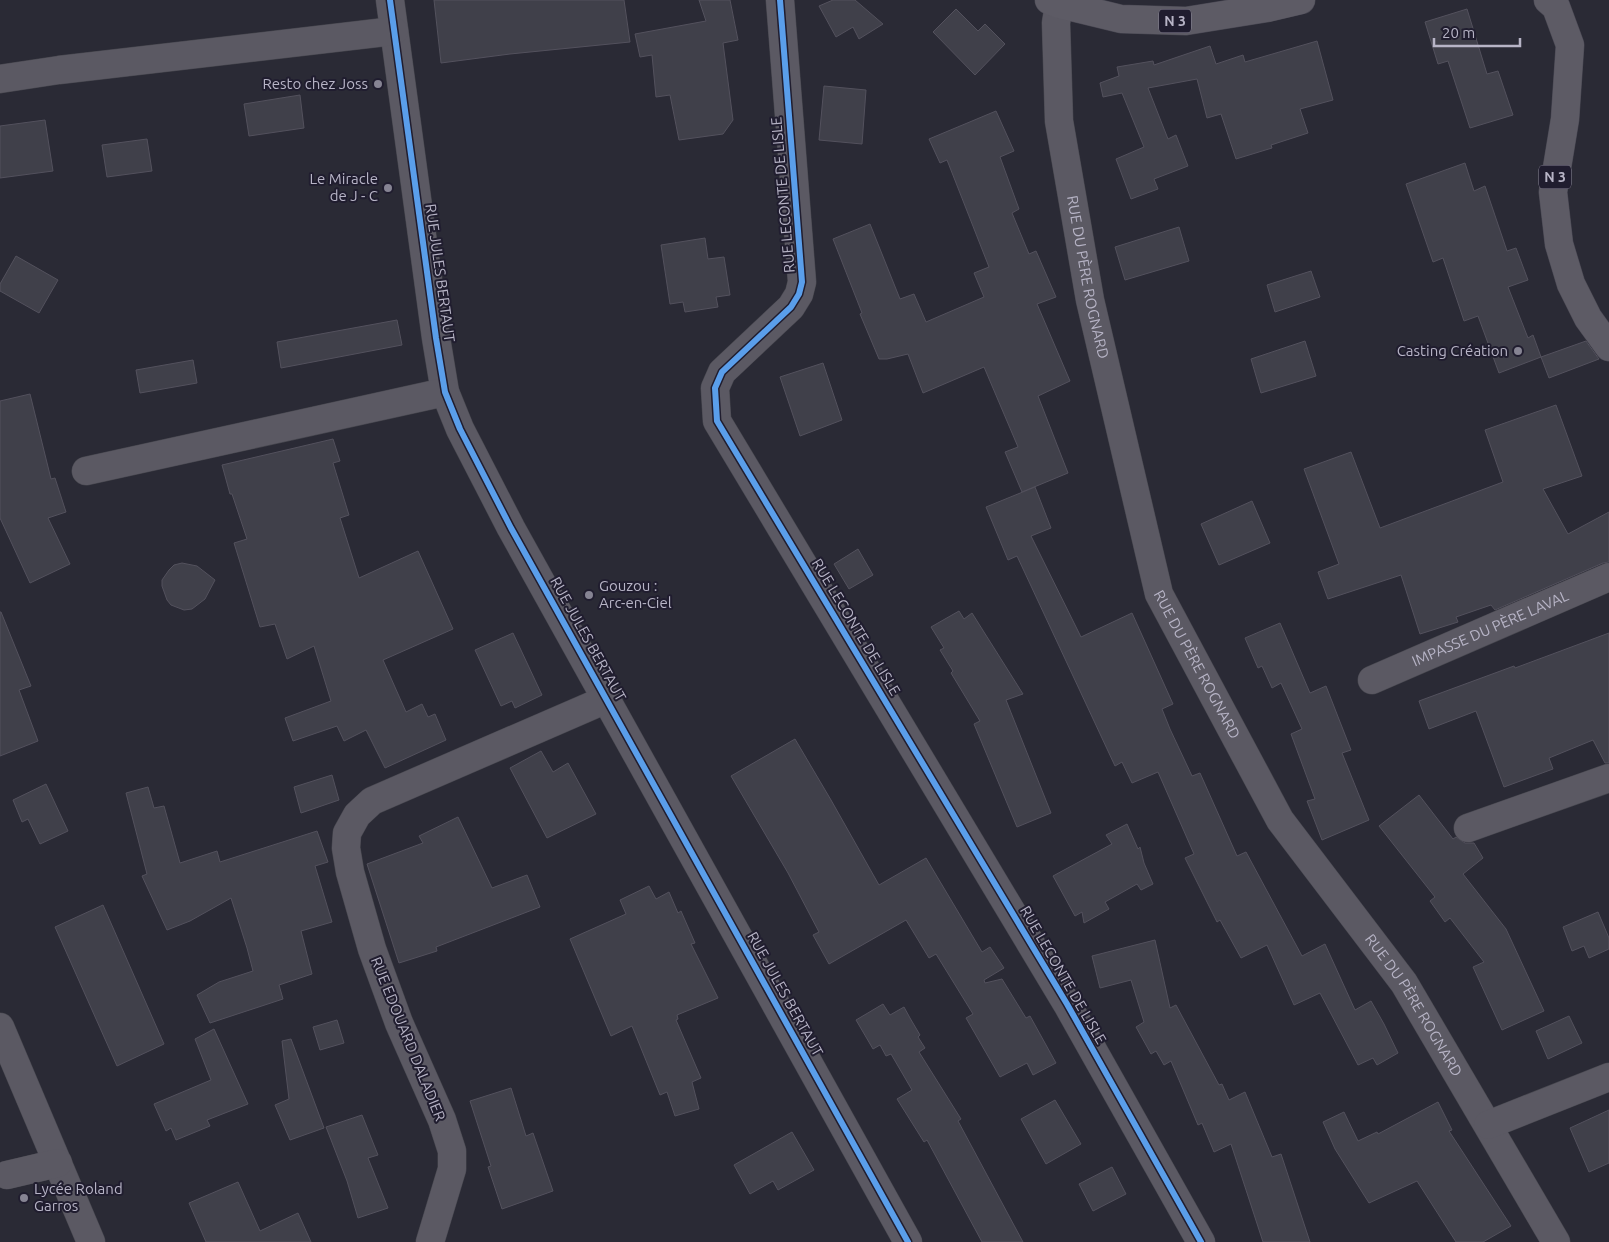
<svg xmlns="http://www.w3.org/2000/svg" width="1609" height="1242" viewBox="0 0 1609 1242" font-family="Ubuntu,sans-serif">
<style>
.building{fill:#40404a;stroke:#53515d}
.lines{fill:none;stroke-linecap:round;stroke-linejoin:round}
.minor-casing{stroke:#46464e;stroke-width:29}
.major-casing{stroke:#484752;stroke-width:29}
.minor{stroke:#5b5963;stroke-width:28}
.major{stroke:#5d5b65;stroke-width:28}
.cycleway-casing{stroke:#201d2f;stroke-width:9}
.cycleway{stroke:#5a9eea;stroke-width:6}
.poi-dot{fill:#868493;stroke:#201d2f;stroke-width:2}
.labels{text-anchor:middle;stroke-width:4;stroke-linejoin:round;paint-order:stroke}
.shield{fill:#201d2f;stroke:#8a8799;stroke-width:1}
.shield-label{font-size:14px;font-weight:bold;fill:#b7b4c6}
.poi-label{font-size:15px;fill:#b7b4c6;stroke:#201d2f;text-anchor:end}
.street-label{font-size:15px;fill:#b7b4c6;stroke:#201d2f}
</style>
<rect width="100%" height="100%" fill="#2a2a35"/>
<g class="building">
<polygon points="434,0 624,0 630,42 510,54 441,63"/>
<polygon points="699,0 730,0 738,40 723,43 733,120 723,134 679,140 670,95 656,97 652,55 640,57 635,34 706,21"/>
<polygon points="833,0 855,0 883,24 859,39 853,27 836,37 819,6"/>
<polygon points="956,9 978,31 985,24 1005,44 975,75 933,32"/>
<polygon points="1467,9 1487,74 1498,71 1513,115 1470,128 1448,61 1438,64 1425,22"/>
<polygon points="1317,41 1333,100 1300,109 1308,133 1271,145 1272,148 1236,159 1221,114 1207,118 1197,79 1148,88 1168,139 1176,135 1188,166 1154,179 1158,189 1131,199 1116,159 1144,147 1122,93 1103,97 1100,83 1119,76 1117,67 1153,61 1154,65 1210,46 1216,64 1243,55 1245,62"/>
<polygon points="824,86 866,90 862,144 819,140"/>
<polygon points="300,95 304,128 249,136 244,104"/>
<polygon points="996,111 1014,151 1000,157 1019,209 1012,213 1029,254 1036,251 1056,297 1037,304 1070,381 1038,396 1068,473 1022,492 1005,452 1018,447 984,367 923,393 908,354 887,359 879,359 860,314 862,313 833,239 870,224 900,299 914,294 926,322 984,297 974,273 989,267 947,160 940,163 929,139"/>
<polygon points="45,120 53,171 0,178 0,126"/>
<polygon points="147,139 152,171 107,177 102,145"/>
<polygon points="1465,163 1474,191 1485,186 1507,251 1516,248 1528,280 1508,287 1528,338 1533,335 1541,357 1586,341 1599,359 1549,378 1541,357 1499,373 1478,316 1464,321 1443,258 1433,262 1406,184"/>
<polygon points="1179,227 1189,261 1125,280 1115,247"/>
<polygon points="705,238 708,259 724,257 730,295 716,297 718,307 685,312 683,302 670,304 661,245"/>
<polygon points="16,256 58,280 39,313 0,291 0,284"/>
<polygon points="1311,271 1320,297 1275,312 1267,285"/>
<polygon points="397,320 402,345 281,368 277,342"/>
<polygon points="1305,341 1316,376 1261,393 1251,359"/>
<polygon points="193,360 197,383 140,393 136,370"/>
<polygon points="823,363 842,420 800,436 780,377"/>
<polygon points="30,394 51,479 55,478 66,512 48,518 70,564 30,583 0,518 0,401"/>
<polygon points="1556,405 1582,476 1543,489 1568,534 1609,512 1609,562 1603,563 1495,610 1491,605 1456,617 1458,622 1420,634 1401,575 1328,599 1318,572 1339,564 1304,469 1351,452 1380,528 1503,482 1485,430"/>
<polygon points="333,439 340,461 333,463 349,515 340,518 359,578 418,551 453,629 383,660 406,712 422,704 428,717 435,714 446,740 385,768 366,730 344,741 337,726 293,741 285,718 331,701 314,646 287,659 275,624 260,627 234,543 247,539 232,494 230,494 222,465"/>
<polygon points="1035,487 1051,528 1031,536 1081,637 1132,613 1173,704 1162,709 1170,729 1192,776 1200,773 1237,856 1246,852 1302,956 1325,944 1355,1010 1371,1001 1384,1024 1398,1053 1377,1065 1373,1058 1358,1065 1320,993 1294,1005 1267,945 1241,958 1220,920 1217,922 1185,858 1194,854 1158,772 1132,783 1122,762 1115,766 1017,556 1008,560 986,507"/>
<polygon points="1252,501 1270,543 1219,565 1201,524"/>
<polygon points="858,549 873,575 849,589 834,564"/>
<polygon points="182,563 197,566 215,580 205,599 192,609 184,610 171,605 167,600 162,586 162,580 169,570 174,565"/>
<polygon points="959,611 964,619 972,613 1023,694 1006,700 1051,813 1017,827 974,724 980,721 951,673 953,671 940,650 944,648 931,627"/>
<polygon points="0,612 1,612 31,686 19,690 38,741 0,756"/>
<polygon points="1280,623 1310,693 1326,686 1351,750 1342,753 1369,820 1322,840 1307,801 1315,799 1291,734 1302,729 1281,683 1272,688 1262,666 1258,668 1245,638"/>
<polygon points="513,633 542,695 515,708 512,701 501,706 475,650"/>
<polygon points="1609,633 1609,763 1605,763 1593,740 1549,758 1553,769 1504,787 1476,711 1429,729 1419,701 1514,666 1515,668"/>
<polygon points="795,739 831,800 879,885 926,858 982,952 990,947 1004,968 984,980 985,983 1002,979 1026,1018 1030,1016 1056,1063 1033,1075 1027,1063 1000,1077 966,1018 973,1014 936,954 929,958 906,920 829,964 813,935 819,932 788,873 731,776"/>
<polygon points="541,751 553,772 568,763 596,814 547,838 510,768"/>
<polygon points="332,775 339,800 301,813 294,787"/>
<polygon points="46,784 68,831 40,844 28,819 22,822 13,800"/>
<polygon points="148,787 154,808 164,806 180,863 217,851 220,862 317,831 328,862 315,866 332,922 301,931 312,974 279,985 283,999 210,1023 197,995 219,982 253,971 247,948 231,898 190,921 167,930 142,876 147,874 126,793"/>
<polygon points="1419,795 1453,839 1456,837 1465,843 1474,843 1483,858 1463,874 1506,929 1544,1011 1502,1030 1473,967 1484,962 1450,918 1445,922 1430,901 1435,897 1379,826"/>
<polygon points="458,817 492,888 527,875 540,907 436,947 437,951 399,963 367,864 423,843 419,836"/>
<polygon points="1127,824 1138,849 1140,847 1144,863 1153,884 1141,890 1137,884 1105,902 1109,909 1084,923 1082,912 1075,916 1053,876 1112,844 1106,835"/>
<polygon points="649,886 656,899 669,892 678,913 681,911 695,943 691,944 718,998 677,1015 678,1019 676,1020 701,1078 692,1082 699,1109 675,1116 667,1092 660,1095 632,1026 611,1036 570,939 626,914 620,900"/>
<polygon points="103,905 164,1044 117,1066 55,927"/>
<polygon points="1598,912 1609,938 1609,949 1589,958 1584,946 1572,951 1563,927"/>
<polygon points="1155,940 1170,1008 1176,1005 1219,1085 1222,1084 1229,1100 1245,1092 1272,1157 1281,1154 1310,1242 1263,1242 1231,1144 1214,1152 1202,1123 1198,1125 1171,1061 1164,1065 1156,1051 1151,1054 1136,1027 1144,1022 1131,980 1100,988 1092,956"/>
<polygon points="883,1004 890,1015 904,1007 910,1018 920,1035 918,1037 925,1048 919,1052 961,1119 958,1121 1023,1242 982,1242 927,1140 924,1142 897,1099 912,1090 891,1054 886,1056 880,1045 873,1049 856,1020"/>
<polygon points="1569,1016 1582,1043 1548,1059 1536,1031"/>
<polygon points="337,1020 344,1043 320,1050 313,1027"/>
<polygon points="214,1029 248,1104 207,1120 210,1126 176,1140 171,1128 166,1131 154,1104 211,1080 195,1039"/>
<polygon points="291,1039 324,1128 290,1140 275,1105 289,1099 282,1041"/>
<polygon points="511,1088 526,1136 533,1133 553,1191 502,1209 488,1167 491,1166 470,1101"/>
<polygon points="1055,1100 1081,1144 1046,1164 1021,1119"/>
<polygon points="1438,1102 1452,1130 1449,1131 1511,1226 1483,1242 1456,1242 1417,1181 1369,1203 1335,1149 1323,1122 1344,1112 1358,1141 1377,1132 1378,1134"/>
<polygon points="1609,1110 1609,1163 1589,1172 1570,1128"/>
<polygon points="362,1115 378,1155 368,1158 388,1208 358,1218 347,1181 326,1127"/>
<polygon points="792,1132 814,1170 778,1190 773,1181 750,1194 734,1165"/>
<polygon points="1112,1167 1126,1194 1093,1211 1079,1184"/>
<polygon points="238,1182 260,1231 298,1213 311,1242 206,1242 189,1203"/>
</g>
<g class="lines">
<defs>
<g id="minor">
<polyline points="390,0 436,338 445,392 460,429 511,528 908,1242"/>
<polyline points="780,0 802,282 799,294 791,307 722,372 715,388 717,421 1067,1004 1201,1242"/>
<path id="s1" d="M 1059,4 L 1056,23 L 1059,121 L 1090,300 L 1159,594 L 1280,820 L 1404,983 L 1556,1242"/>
<polyline points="0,79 59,70 394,31"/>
<polyline points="86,471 445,392"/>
<path id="s2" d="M 1372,680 L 1609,577"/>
<polyline points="1468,828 1609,778"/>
<polyline points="0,1027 91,1242"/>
<polyline points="1488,1125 1609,1077"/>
<polyline points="7,1175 58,1163"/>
<polyline points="430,1242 452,1169 452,1151 442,1120 399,1023 372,949 350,872 346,848 347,833 357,815 372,801 607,699"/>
</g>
<g id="major">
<polyline points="1049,0 1059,4 1121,19 1186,21 1267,8 1301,0"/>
<polyline points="1548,0 1556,7 1570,45 1565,119 1553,192 1559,244 1571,284 1588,318 1609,347"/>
</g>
</defs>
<use href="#minor" class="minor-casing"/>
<use href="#major" class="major-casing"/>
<use href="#minor" class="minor"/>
<use href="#major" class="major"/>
<defs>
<g id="cycleway">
<polyline points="390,0 436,338 445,392 460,429 511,528 908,1242"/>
<polyline points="780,0 802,282 799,294 791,307 722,372 715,388 717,421 1067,1004 1201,1242"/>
</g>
</defs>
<use href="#cycleway" class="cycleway-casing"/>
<use href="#cycleway" class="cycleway"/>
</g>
<g class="poi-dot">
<circle cx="378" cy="84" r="5"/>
<circle cx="388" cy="188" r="5"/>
<circle cx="1518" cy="351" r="5"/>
<circle cx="589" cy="595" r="5"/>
<circle cx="24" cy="1198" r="5"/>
</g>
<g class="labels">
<g class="shield">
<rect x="1159" y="9.5" width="32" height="23" rx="4"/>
<rect x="1539" y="165.5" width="32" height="23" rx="4"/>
</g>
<g class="shield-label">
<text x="1175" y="26">N 3</text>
<text x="1555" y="182">N 3</text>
</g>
<g class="poi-label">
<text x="368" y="89">Resto chez Joss</text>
<text x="378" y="184">Le Miracle<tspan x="378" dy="17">de J - C</tspan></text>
<text x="1508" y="356">Casting Création</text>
<text x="599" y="591" text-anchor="start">Gouzou :<tspan x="599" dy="17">Arc-en-Ciel</tspan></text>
<text x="34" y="1194" text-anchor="start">Lycée Roland<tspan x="34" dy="17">Garros</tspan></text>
</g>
<g class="street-label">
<text transform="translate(783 195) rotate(-95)" y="5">RUE LECONTE DE LISLE</text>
<text transform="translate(440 273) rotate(82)" y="5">RUE JULES BERTAUT</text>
<text dy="5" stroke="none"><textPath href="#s1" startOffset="276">RUE DU PÈRE ROGNARD</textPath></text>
<text transform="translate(856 627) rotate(59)" y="5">RUE LECONTE DE LISLE</text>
<text dy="5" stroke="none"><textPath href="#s2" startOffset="129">IMPASSE DU PÈRE LAVAL</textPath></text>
<text transform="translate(588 639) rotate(61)" y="5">RUE JULES BERTAUT</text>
<text dy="5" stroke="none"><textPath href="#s1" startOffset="681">RUE DU PÈRE ROGNARD</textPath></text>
<text transform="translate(1063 975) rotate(60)" y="5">RUE LECONTE DE LISLE</text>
<text transform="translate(785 994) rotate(61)" y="5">RUE JULES BERTAUT</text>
<text dy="5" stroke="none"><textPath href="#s1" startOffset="1086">RUE DU PÈRE ROGNARD</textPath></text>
<text transform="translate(408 1039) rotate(68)" y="5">RUE EDOUARD DALADIER</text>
</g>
</g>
<path d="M1434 38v8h86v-8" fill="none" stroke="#b7b4c6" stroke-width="2.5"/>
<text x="1442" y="38" font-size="15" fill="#b7b4c6" stroke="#201d2f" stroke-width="4" paint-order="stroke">20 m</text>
</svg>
